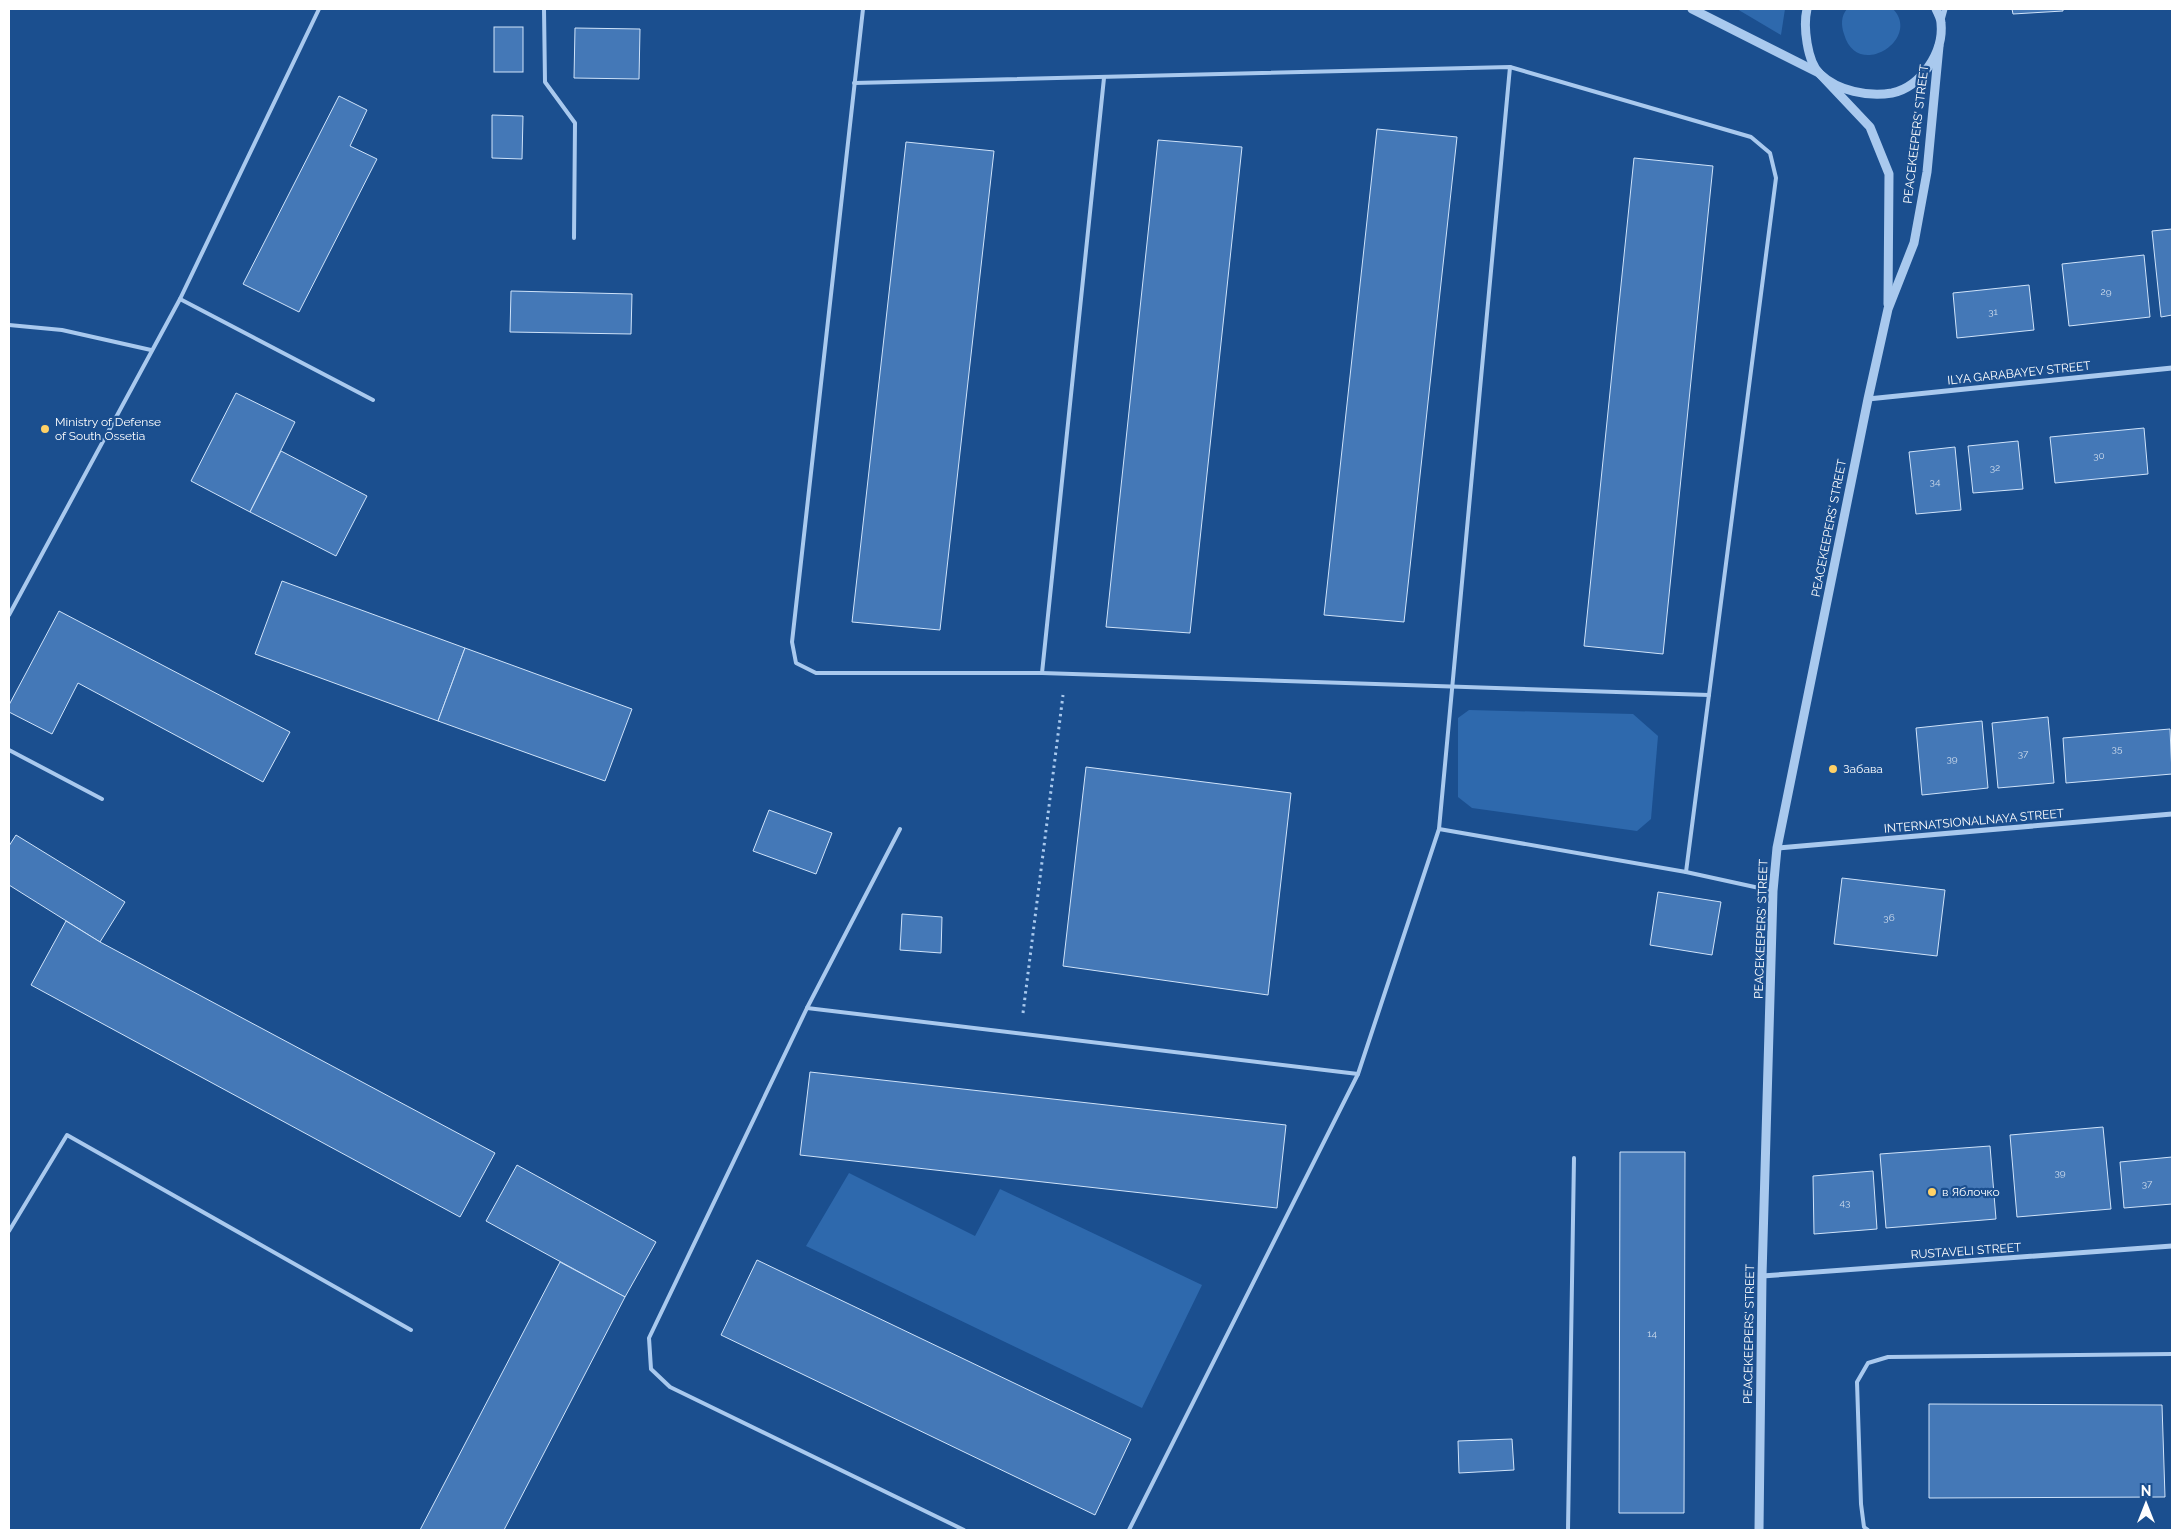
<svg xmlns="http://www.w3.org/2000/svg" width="2181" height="1539" viewBox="0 0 2181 1539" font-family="Raleway,sans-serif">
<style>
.green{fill:#2e69ad}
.building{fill:#4478b7;stroke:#cfe3fa}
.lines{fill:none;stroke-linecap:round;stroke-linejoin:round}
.path{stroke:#a9c9ee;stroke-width:3;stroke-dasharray:2.5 4;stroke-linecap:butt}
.service{stroke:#a9c9ee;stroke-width:4}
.minor{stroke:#a9c9ee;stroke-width:5}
.tertiary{stroke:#a9c9ee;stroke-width:9}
.poi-dot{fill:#ffd166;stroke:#1b4f8f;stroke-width:2}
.labels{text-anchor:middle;stroke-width:4.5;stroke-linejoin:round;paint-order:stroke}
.number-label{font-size:10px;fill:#d0dded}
.street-label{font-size:12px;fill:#fff;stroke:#1b4f8f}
.poi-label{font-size:12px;fill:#fff;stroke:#1b4f8f;text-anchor:start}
</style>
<rect width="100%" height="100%" fill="#1b4f8f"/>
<g class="green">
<polygon points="1737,9 1785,9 1781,35"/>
<path d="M 1847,9 L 1893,9 C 1922,39 1857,81 1844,34 C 1841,25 1841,16 1847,9 Z"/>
<polygon points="1469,710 1633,714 1658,736 1651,819 1637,831 1472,808 1458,797 1458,718"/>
<polygon points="849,1173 975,1236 1000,1189 1202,1285 1142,1408 806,1246"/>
</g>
<g class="building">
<polygon points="2012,9 2063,9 2063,11 2013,14"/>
<rect x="494" y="27" width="29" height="45"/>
<polygon points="575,28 640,29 639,79 574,78"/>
<polygon points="339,96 367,110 350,146 377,159 299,312 243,284"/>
<polygon points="492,115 523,116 522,159 492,158"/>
<polygon points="1377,129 1457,137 1404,622 1324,615"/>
<polygon points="1158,140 1242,147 1190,633 1106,627"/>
<polygon points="906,142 994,151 940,630 852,622"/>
<polygon points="1634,158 1713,166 1663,654 1584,646"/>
<polygon points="2172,229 2172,315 2161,317 2152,231"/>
<polygon points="2144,255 2150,317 2069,326 2062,264"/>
<polygon points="2029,285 2034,330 1957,338 1953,293"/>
<polygon points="511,291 632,294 631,334 510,332"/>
<polygon points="236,393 295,422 250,512 191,481"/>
<polygon points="2144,428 2148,474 2055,483 2050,437"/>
<polygon points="2018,441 2023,489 1973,493 1968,446"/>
<polygon points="1955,447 1961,510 1916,514 1909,452"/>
<polygon points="281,451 367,496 336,556 250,512"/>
<polygon points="282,581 465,648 438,721 255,654"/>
<polygon points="59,611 290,732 263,782 78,683 52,734 9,712 9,705"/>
<polygon points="465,648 632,709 605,781 438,721"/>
<polygon points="2048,717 2054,783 1998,788 1992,723"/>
<polygon points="1982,721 1988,788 1922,795 1916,728"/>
<polygon points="2170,729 2172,774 2066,783 2063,738"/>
<polygon points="1086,767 1291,793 1268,995 1063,966"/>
<polygon points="769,810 832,833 816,874 753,851"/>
<polygon points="16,835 125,902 100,942 9,885 9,846"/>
<polygon points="1842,878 1945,890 1937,956 1834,944"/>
<polygon points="1658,892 1721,902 1712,955 1650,945"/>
<polygon points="902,914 942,917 941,953 900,950"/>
<polygon points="66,921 100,942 495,1153 460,1217 31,985"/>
<polygon points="810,1072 1286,1125 1277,1208 800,1155"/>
<polygon points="2103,1127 2111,1209 2017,1217 2010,1135"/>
<polygon points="1990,1146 1996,1219 1886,1228 1880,1154"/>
<polygon points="1620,1152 1685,1152 1684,1513 1619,1513"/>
<polygon points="2172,1157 2172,1204 2124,1208 2120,1162"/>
<polygon points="517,1165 656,1242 625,1297 486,1221"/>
<polygon points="1873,1171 1877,1229 1814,1234 1813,1176"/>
<polygon points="757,1260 1131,1439 1095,1515 721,1335"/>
<polygon points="560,1262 625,1297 504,1530 420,1530"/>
<polygon points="1929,1404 2162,1405 2165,1497 1929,1498"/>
<polygon points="1512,1439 1514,1470 1459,1473 1458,1441"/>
</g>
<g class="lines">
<polyline class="path" points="1023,1013 1063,695"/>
<g class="service">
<polyline points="544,9 545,82 575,123 574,238"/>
<polyline points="863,9 792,642 796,663 816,673 1042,673 1709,695"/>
<polyline points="854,83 1510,67 1751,137 1770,153 1776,178 1686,872"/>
<polyline points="180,299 373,400"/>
<polyline points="9,325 62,330 151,350"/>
<polyline points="9,615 180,299 319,9"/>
<polyline points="1042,673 1104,78"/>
<polyline points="9,750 102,799"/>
<polyline points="900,829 807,1008 649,1338 651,1369 670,1387 964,1530"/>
<polyline points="1439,829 1686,872 1773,891"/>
<polyline points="807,1008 1358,1074"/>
<polyline points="9,1231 67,1135 411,1330"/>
<polyline points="1129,1530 1358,1074 1439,829 1510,67"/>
<polyline points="1568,1530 1574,1158"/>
<polyline points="1868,1530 1864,1527 1861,1504 1857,1382 1868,1363 1888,1357 2172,1354"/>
</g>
<g class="minor">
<polyline points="1942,20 1945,9"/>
<polyline points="1868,399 2172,368"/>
<polyline points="1777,848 2172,814"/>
<polyline points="1762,1276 2172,1246"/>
</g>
<g class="tertiary">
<polyline points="1692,9 1819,73 1870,127 1889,174 1888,304"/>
<path d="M 1807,9 C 1803,26 1807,62 1820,74 C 1838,91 1868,97 1892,93 C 1921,87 1944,52 1941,23 C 1941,19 1938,13 1936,9"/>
<polyline points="1759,1530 1762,1276 1773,891 1777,848 1868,399 1888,309 1914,243 1927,172 1939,46"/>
</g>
</g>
<g class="poi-dot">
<circle cx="45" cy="429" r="5"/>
<circle cx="1833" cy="769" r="5"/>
<circle cx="1932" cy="1192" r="5"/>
</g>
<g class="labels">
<g class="number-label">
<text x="2106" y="295">29</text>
<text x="1993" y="315">31</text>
<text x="2099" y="459">30</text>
<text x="1995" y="471">32</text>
<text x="1935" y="485">34</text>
<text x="2117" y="752">35</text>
<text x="2023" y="757">37</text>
<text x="1952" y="762">39</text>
<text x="1889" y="921">36</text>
<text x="2060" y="1176">39</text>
<text x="2147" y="1187">37</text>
<text x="1845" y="1206">43</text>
<text x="1652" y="1337">14</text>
</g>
<g class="street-label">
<text transform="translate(1916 134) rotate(-83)" y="4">PEACEKEEPERS' STREET</text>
<text transform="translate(2019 373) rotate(-6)" y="4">ILYA GARABAYEV STREET</text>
<text transform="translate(1829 528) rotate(-79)" y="4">PEACEKEEPERS' STREET</text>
<text transform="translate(1974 821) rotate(-5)" y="4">INTERNATSIONALNAYA STREET</text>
<text transform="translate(1761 929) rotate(-88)" y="4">PEACEKEEPERS' STREET</text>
<text transform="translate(1966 1251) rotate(-4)" y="4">RUSTAVELI STREET</text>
<text transform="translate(1749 1334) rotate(-89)" y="4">PEACEKEEPERS' STREET</text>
</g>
<g class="poi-label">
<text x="55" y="426">Ministry of Defense<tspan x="55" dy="14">of South Ossetia</tspan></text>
<text x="1843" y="773">Забава</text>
<text x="1942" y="1196">в Яблочко</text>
</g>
</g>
<rect width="2181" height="1539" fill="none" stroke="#ffffff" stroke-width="20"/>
<g transform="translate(2146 1504)" stroke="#1b4f8f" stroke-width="4" paint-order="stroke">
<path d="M0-4L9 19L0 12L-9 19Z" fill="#ffffff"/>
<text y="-8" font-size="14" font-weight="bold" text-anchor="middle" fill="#ffffff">N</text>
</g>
</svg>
